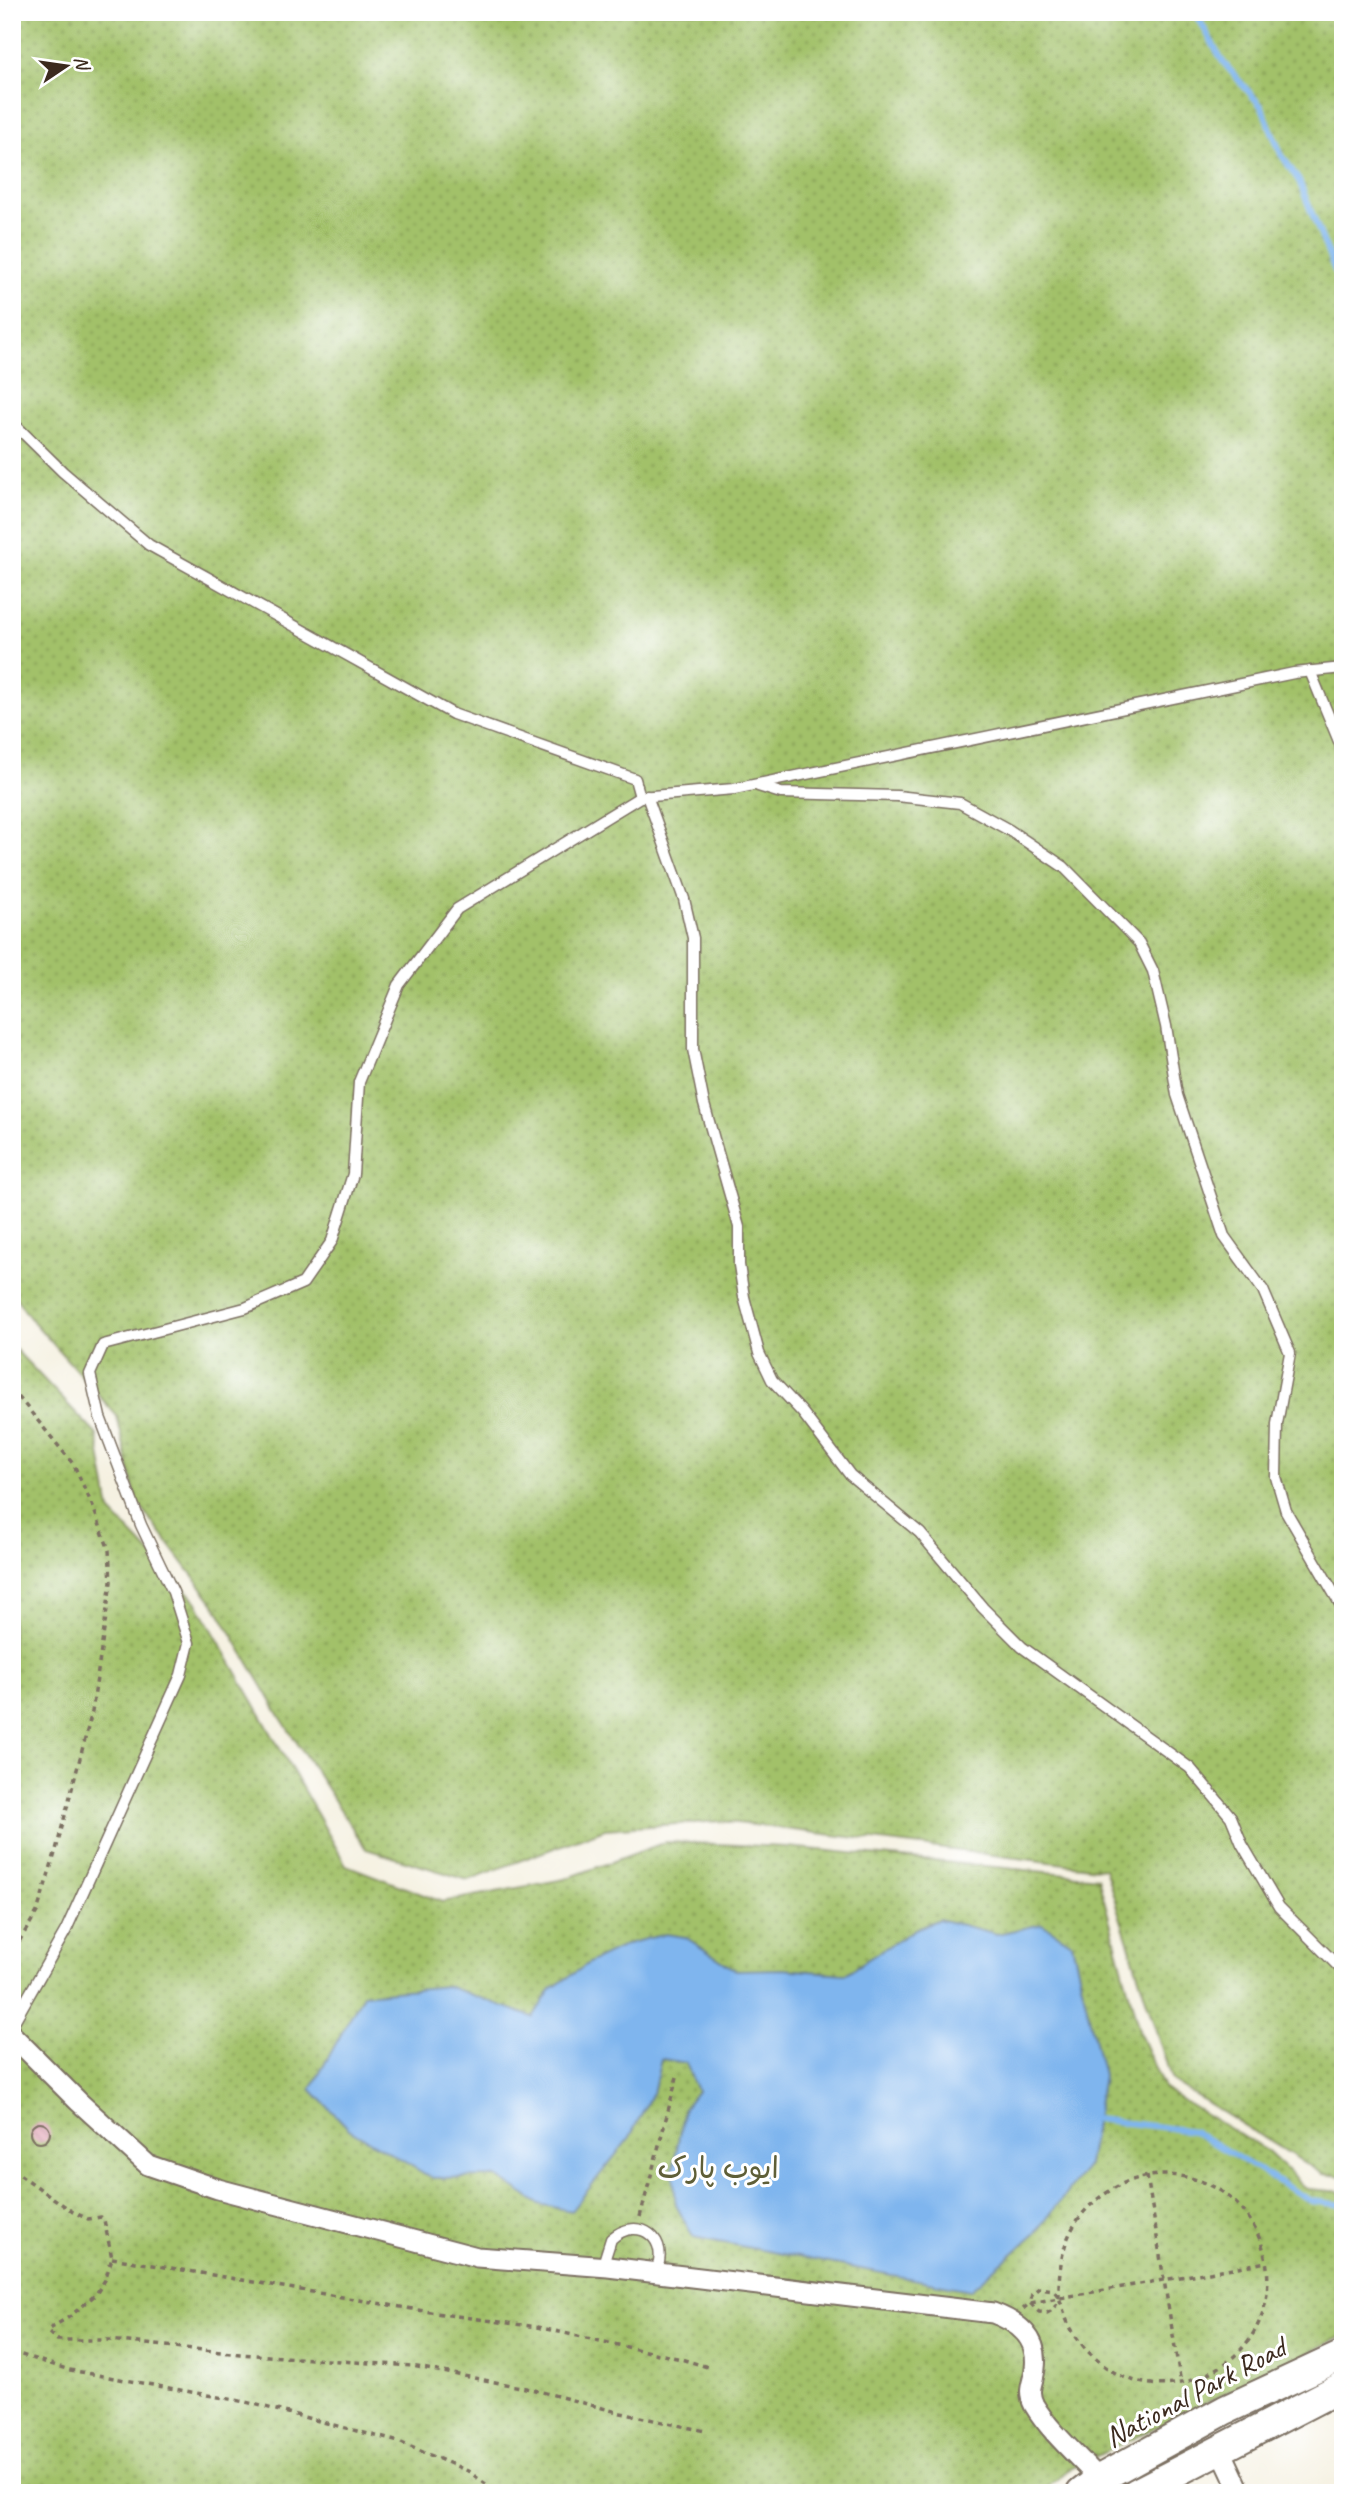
<svg xmlns="http://www.w3.org/2000/svg" width="1355" height="2505" viewBox="0 0 1355 2505" font-family="Caveat,'Playpen Sans Arabic',sans-serif">
<style>
.grass{fill:url(#grass-dots);stroke:#6e7644;stroke-width:2}
.water{fill:#7fb5ee;stroke:#5d7086;stroke-width:2}
.lines{fill:none;stroke-linecap:round;stroke-linejoin:round}
.stream{stroke:#7fb5ee;stroke-width:6}
.building{fill:url(#building-back-hatch)}
.lane-casing{stroke:#7c7062;stroke-width:13}
.street-casing{stroke:#7c7062;stroke-width:23}
.secondary-casing{stroke:#7c7062;stroke-width:32}
.path{stroke:#7c7062;stroke-width:3.5;stroke-dasharray:5 5;stroke-linecap:butt}
.lane{stroke:#fff;stroke-width:10}
.street{stroke:#fff;stroke-width:19}
.secondary{stroke:#fff;stroke-width:28}
.labels{text-anchor:middle;stroke-width:6;stroke-linejoin:round;paint-order:stroke}
.park-label{font-size:30px;fill:#5f5f38;stroke:#fff}
.street-label{font-size:30px;fill:#3b2a1e;stroke:#fff}
</style>
<defs>
<pattern id="grass-dots" width="8" height="8" patternUnits="userSpaceOnUse" patternTransform="scale(1.75)"><rect width="8" height="8" fill="#a2c169"/><path d="M2 2h.1M6 6h.1" fill="none" stroke="#859d56" stroke-width="1.8" stroke-linecap="round"/></pattern>
<pattern id="building-back-hatch" width="6" height="6" patternUnits="userSpaceOnUse" patternTransform="scale(1.75)"><rect width="6" height="6" fill="#e4aabb"/><path d="M-1 5l2 2M0 0l6 6M5-1l2 2" fill="none" stroke="#c492a0"/></pattern>
</defs>
<rect width="100%" height="100%" fill="#fff"/>
<filter id="ink" filterUnits="userSpaceOnUse"><feTurbulence type="fractalNoise" baseFrequency=".0143" numOctaves="2"/><feDisplacementMap in="SourceGraphic" scale="14" xChannelSelector="R" yChannelSelector="G"/><feConvolveMatrix kernelMatrix="1 2 1 2 8 2 1 2 1" color-interpolation-filters="sRGB"/></filter>
<filter id="wash" filterUnits="userSpaceOnUse"><feTurbulence type="fractalNoise" baseFrequency=".00686" numOctaves="4" result="noise"/><feDisplacementMap in="SourceGraphic" scale="28" xChannelSelector="R" yChannelSelector="G"/><feGaussianBlur stdDeviation="1.57" result="paint"/><feColorMatrix in="noise" values="0 0 0 0 0 0 0 0 0 0 0 0 0 0 0 0 0 1.4 0 .05"/><feComposite in="paint" operator="in"/></filter>
<g filter="url(#wash)">
<rect width="100%" height="100%" fill="#f5f1e1"/>
<g class="grass">
<polygon points="12,12 1343,12 1343,2176 1323,2174 1172,2081 1105,1869 721,1821 605,1829 468,1880 366,1849 281,1718 215,1605 137,1502 117,1416 30,1318 12,1292"/>
<polygon points="12,1346 97,1435 110,1511 196,1601 346,1865 442,1902 565,1879 666,1842 788,1847 1098,1877 1140,2034 1164,2089 1268,2152 1307,2189 1343,2192 1343,2336 1068,2470 1041,2493 12,2493"/>
</g>
<polygon class="water" points="939,1919 997,1934 1042,1924 1072,1943 1103,2076 1088,2165 1035,2234 970,2290 693,2237 676,2205 673,2170 684,2108 697,2091 686,2063 661,2059 654,2089 630,2137 571,2211 539,2204 497,2177 432,2178 349,2129 311,2089 363,1994 447,1986 533,2017 551,1989 592,1961 630,1943 666,1934 685,1937 736,1970 783,1969 845,1974 915,1929"/>
<g class="lines">
<g class="stream">
<polyline points="1195,12 1223,62 1262,107 1281,154 1299,181 1343,291"/>
<polyline points="1096,2119 1193,2131 1311,2201 1343,2205"/>
</g>
</g>
<g id="blocks">
<circle class="building" cx="40" cy="2133" r="10"/>
</g>
</g>
<g filter="url(#ink)">
<use href="#blocks" fill-opacity="0" stroke="#7c7062" stroke-width="2"/>
<g class="lines">
<defs>
<g id="lane">
<polyline points="12,422 63,472 149,545 453,714 635,779 640,797"/>
<polyline points="1310,671 1343,751"/>
<polyline points="758,786 781,793 897,796 960,803 1009,830 1064,867 1139,943 1153,971 1166,1026 1177,1095 1224,1236 1263,1290 1290,1353 1277,1424 1276,1477 1286,1511 1343,1609"/>
<polyline points="647,796 684,899 693,938 693,1049 704,1104 739,1227 739,1265 744,1297 759,1353 772,1380 802,1412 850,1475 920,1533 983,1608 1022,1647 1190,1768 1231,1817 1242,1844 1279,1907 1343,1971"/>
<polyline points="12,2025 66,1930 181,1675 189,1643 173,1592 141,1525 100,1417 90,1374 103,1345 245,1308 303,1283 332,1241 353,1174 359,1082 399,985 457,909 640,797 734,789 1294,673 1343,668"/>
<path d="M 608,2267 L 605,2258 L 611,2239 C 639,2214 672,2240 655,2273"/>
</g>
<g id="street">
<path d="M 12,2035 L 79,2102 L 148,2165 L 218,2189 L 477,2257 L 608,2267 L 993,2313 C 1018,2322 1039,2338 1035,2368 C 1034,2382 1026,2390 1034,2405 C 1050,2432 1078,2456 1099,2479"/>
<polyline points="1220,2448 1241,2493"/>
</g>
<g id="secondary">
<polyline points="1081,2493 1099,2479 1225,2410 1343,2355"/>
<polyline points="1136,2493 1343,2386"/>
</g>
</defs>
<use href="#lane" class="lane-casing"/>
<use href="#street" class="street-casing"/>
<use href="#secondary" class="secondary-casing"/>
<g class="path">
<polyline points="12,1389 74,1465 93,1507 109,1550 111,1582 92,1712 56,1850 37,1912 12,1953"/>
<polyline points="12,2169 73,2212 88,2219 101,2217 104,2220 112,2258 105,2280 96,2294 86,2303 69,2317 49,2329 49,2333 57,2340 110,2340 240,2354 412,2366 531,2389 621,2413 705,2431"/>
<polyline points="1147,2176 1181,2384"/>
<polyline points="640,2217 677,2077"/>
<polyline points="112,2258 442,2314 537,2327 681,2359 711,2368"/>
<path d="M 1059,2298 C 1058,2251 1069,2215 1111,2190 C 1126,2180 1143,2176 1161,2175 C 1279,2172 1313,2340 1192,2380 C 1163,2390 1126,2384 1102,2364 C 1088,2353 1076,2339 1068,2323 C 1063,2312 1062,2299 1053,2290 L 1039,2288 L 1032,2294 L 1030,2303 L 1039,2312 L 1047,2313 L 1054,2309 L 1059,2298"/>
<polyline points="1023,2309 1030,2303 1267,2262"/>
<polyline points="12,2352 70,2370 246,2402 399,2442 468,2471 498,2493"/>
<polyline points="482,2493 493,2489"/>
</g>
<use href="#lane" class="lane"/>
<use href="#street" class="street"/>
<use href="#secondary" class="secondary"/>
</g>
</g>
<g class="labels">
<g class="park-label">
<text x="718" y="2178">ایوب پارک</text>
</g>
<g class="street-label">
<text transform="translate(1195 2392) rotate(-28)" y="10">National Park Road</text>
</g>
</g>
<rect width="1355" height="2505" fill="none" stroke="#fff" stroke-width="42"/>
<g transform="translate(66 66) rotate(77)" stroke="#ffffff" stroke-width="5" paint-order="stroke">
<path d="M0-5L12 26L0 18L-12 26Z" fill="#3b2a1e"/>
<text y="-10" font-size="19" font-weight="bold" text-anchor="middle" fill="#3b2a1e">N</text>
</g>
</svg>
